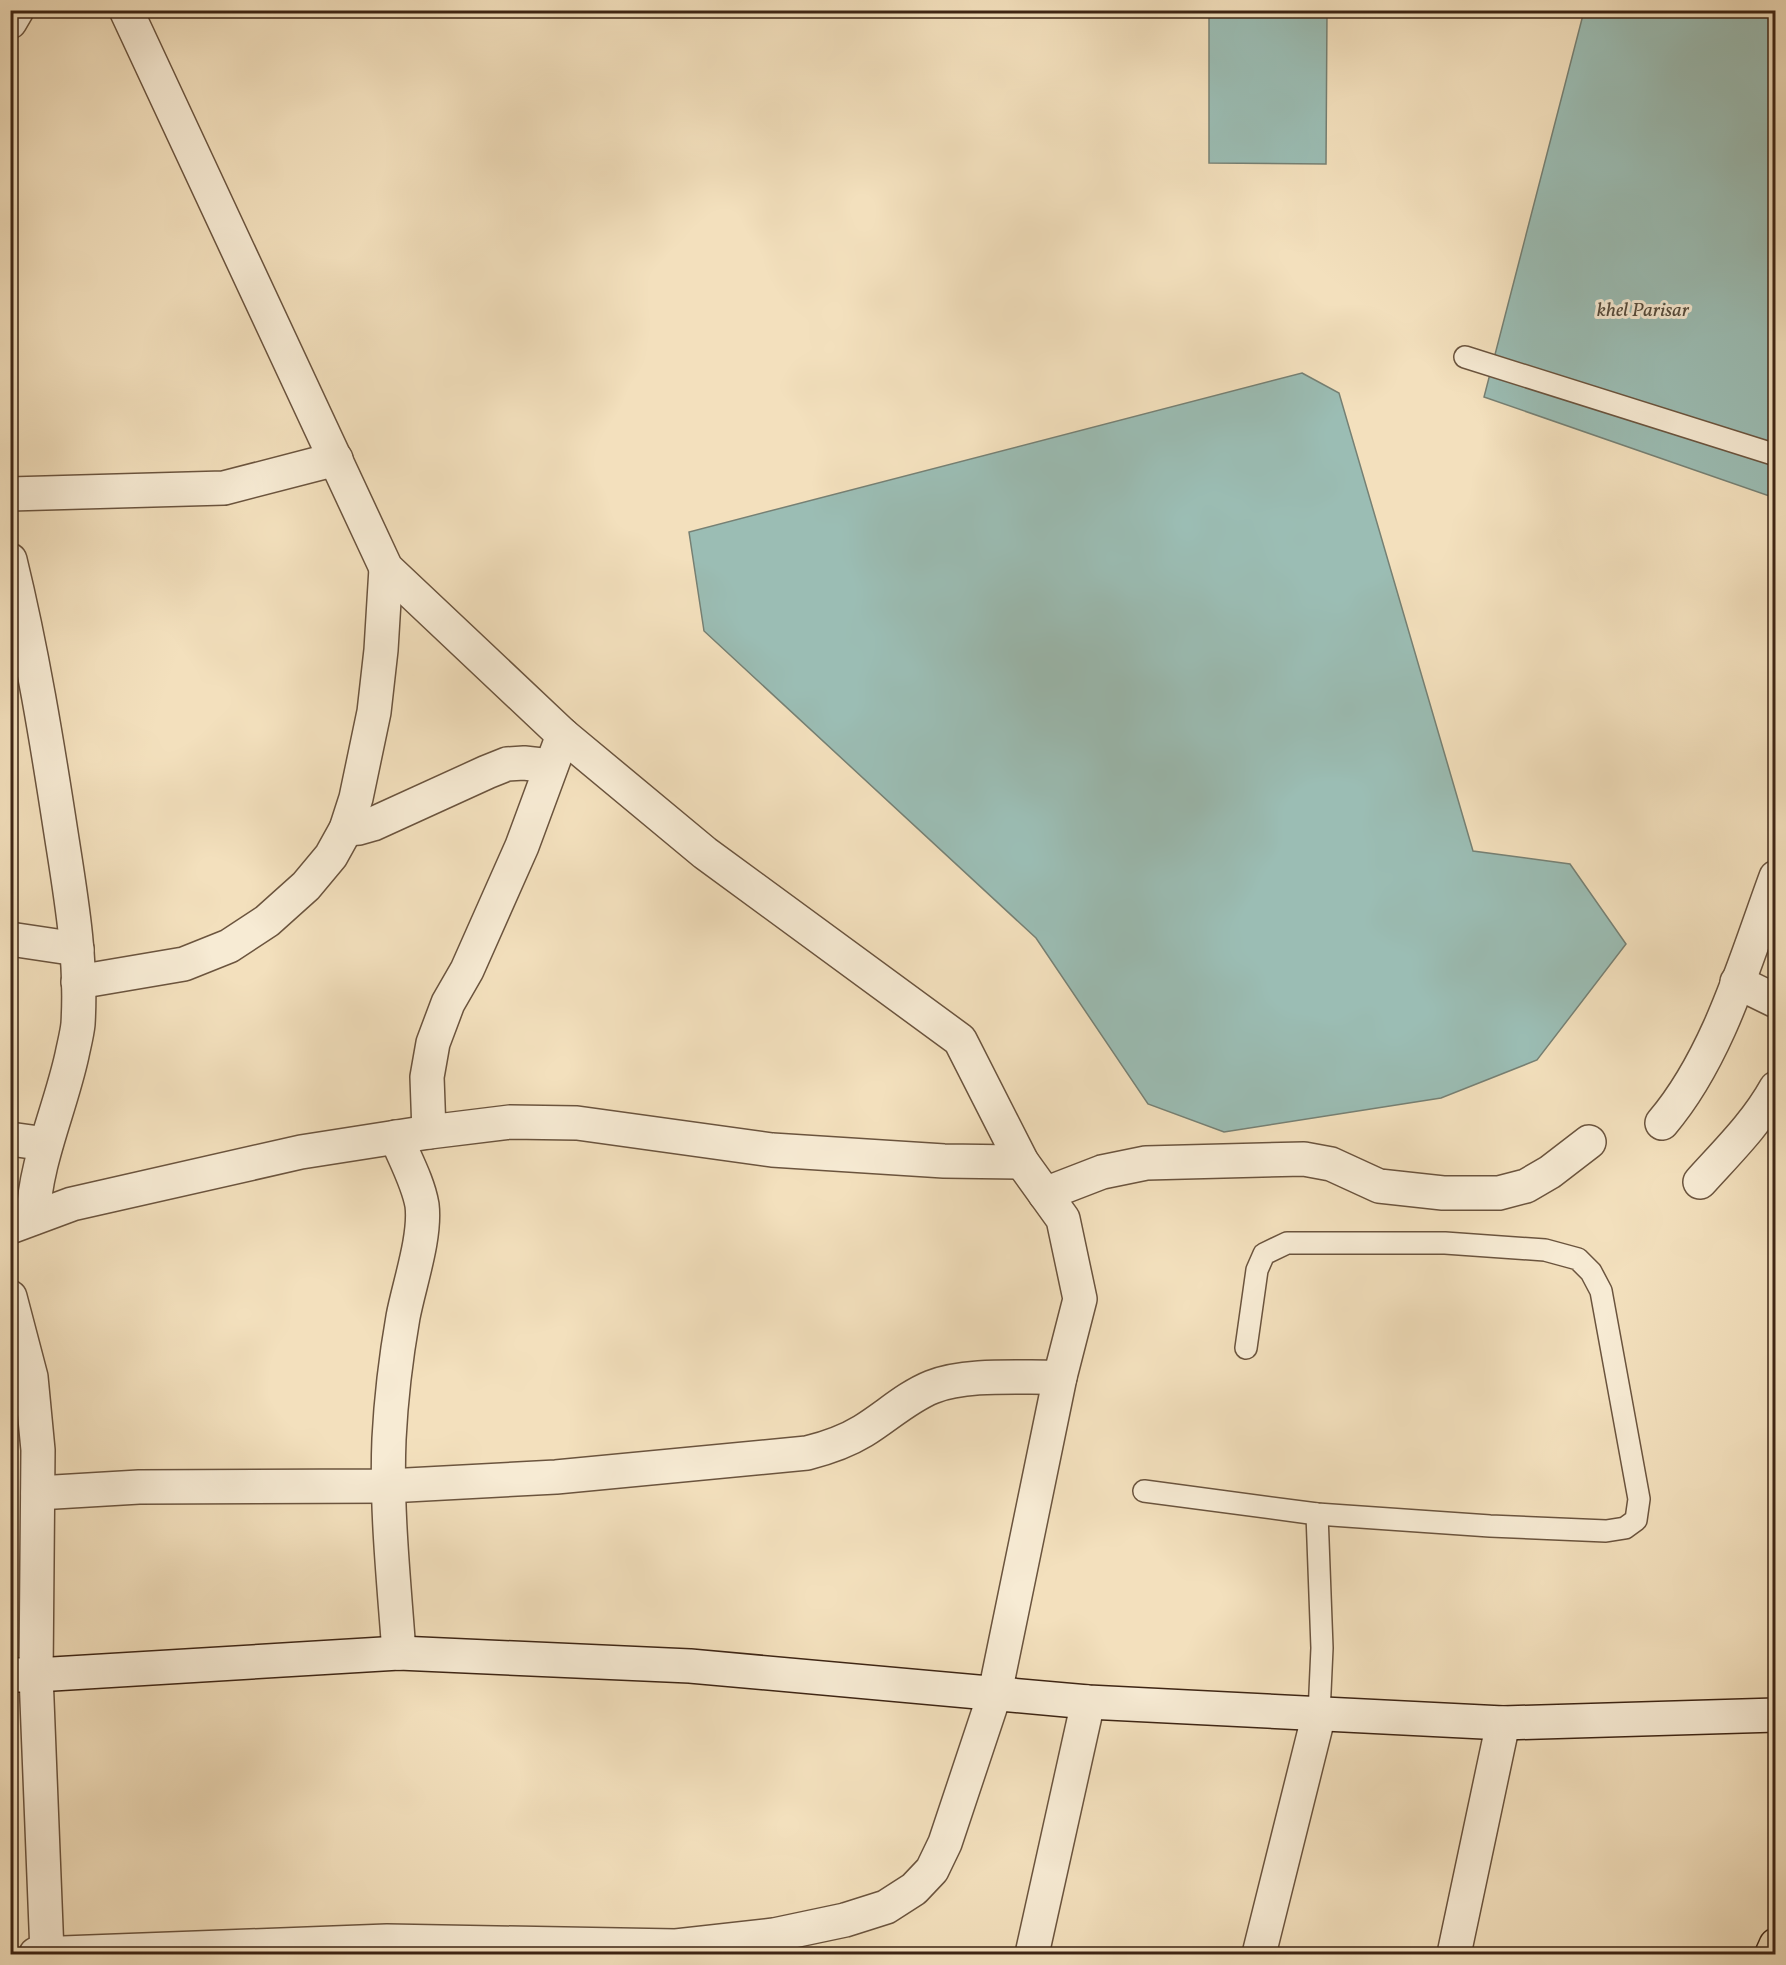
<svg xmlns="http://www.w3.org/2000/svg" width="1786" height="1965" viewBox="0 0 1786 1965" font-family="Vollkorn,serif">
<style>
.water{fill:#9bbdb4;stroke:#768074;stroke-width:1.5}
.building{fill:#e9a694;stroke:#3e2514;stroke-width:1.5}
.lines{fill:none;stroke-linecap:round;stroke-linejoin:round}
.lane-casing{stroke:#6b543e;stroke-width:24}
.street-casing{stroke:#6b543e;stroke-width:36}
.secondary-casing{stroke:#3e2514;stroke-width:36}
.highway-casing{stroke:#3e2514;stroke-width:36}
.lane{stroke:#f7ebd4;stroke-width:21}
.street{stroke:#f7ebd4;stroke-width:33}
.secondary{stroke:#f7ebd4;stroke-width:33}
.highway{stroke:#f3e0bd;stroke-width:33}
.labels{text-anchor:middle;stroke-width:6;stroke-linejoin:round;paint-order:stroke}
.water-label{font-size:20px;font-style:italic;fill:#554b3c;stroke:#f7ebd4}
</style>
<rect width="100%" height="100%" fill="#f3e0bd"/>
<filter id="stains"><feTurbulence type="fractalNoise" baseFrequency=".00333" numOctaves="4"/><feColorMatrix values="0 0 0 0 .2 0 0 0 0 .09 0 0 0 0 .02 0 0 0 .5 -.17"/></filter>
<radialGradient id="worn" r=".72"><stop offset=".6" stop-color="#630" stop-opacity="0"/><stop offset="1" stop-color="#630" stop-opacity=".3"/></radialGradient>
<g class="water">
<polygon points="1209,11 1327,11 1326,164 1209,163"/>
<polygon points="1584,11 1775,11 1775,498 1484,397"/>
<polygon points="1302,373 1339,393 1473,851 1570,864 1626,944 1537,1060 1441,1098 1224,1132 1148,1104 1036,938 704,631 689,532"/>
</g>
<polygon class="building" points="1776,599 1776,614 1770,612"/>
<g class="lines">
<defs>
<g id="lane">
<polyline points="1465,357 1776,455"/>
<polyline points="1144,1491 1317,1514 1490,1526 1606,1531 1625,1528 1636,1520 1639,1499 1601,1291 1591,1272 1578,1259 1545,1250 1445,1243 1287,1243 1264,1254 1257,1270 1246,1348"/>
<polyline points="1317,1514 1322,1648 1319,1714"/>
</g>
<g id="street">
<polyline points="10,22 17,10"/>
<polyline points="10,494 224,488 336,459"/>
<path d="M 10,560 C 32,650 47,742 61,833 C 71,897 82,959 78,1024 C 77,1034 74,1045 72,1055 C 60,1110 35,1162 33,1218"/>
<polyline points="346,829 359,828 373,824 487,772 507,764 524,763 551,766"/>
<polyline points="10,939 77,949"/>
<polyline points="78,982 184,964 229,946 267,921 306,886 331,856 346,829 356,798 374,712 381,650 386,568"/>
<polyline points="1737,982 1776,1001"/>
<path d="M 1662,1123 C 1719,1056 1746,958 1776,877"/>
<polyline points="429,1132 427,1077 433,1043 448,1003 467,970 522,846 563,735"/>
<path d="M 396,1137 C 405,1159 418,1182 422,1205 C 426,1237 409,1285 403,1317 C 396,1357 391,1399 389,1439 C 386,1510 394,1582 399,1653"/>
<polyline points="10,1139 46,1144"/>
<path d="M 1700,1182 C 1727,1152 1756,1124 1776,1088"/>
<polyline points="1045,1194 1102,1172 1146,1163 1304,1159 1331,1164 1379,1186 1443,1193 1499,1193 1526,1186 1550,1172 1589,1142"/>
<polyline points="10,1227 72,1204 301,1152 429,1132 510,1122 577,1123 772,1150 944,1161 1022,1162"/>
<polyline points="10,1297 31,1377 38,1450 36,1675 47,1953"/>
<path d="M 38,1493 L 139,1487 L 388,1486 L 556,1477 L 807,1453 C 827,1448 845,1442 863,1431 C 886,1417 907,1397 932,1387 C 966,1373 1023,1378 1060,1377"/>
<polyline points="36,1954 387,1941 676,1946 774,1935 845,1920 886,1907 914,1889 932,1870 945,1843 995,1693 1060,1377 1080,1299 1063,1219 1022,1162 960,1040 705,853 563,735 386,568 126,10"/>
<polyline points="1032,1954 1088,1702"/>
<polyline points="1259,1954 1319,1714"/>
<polyline points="1454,1954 1503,1723"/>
</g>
<polyline id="secondary" points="10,1675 36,1675 399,1653 690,1666 1088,1702 1503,1723 1776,1715"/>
<polyline id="highway" points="1772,1954 1776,1945"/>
</defs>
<use href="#lane" class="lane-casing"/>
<use href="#street" class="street-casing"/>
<use href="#secondary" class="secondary-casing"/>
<use href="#highway" class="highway-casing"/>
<use href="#lane" class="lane"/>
<use href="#street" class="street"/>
<use href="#secondary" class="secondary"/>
<use href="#highway" class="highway"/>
</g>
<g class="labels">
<g class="water-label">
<text x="1643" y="316">khel Parisar</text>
</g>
</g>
<rect width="1786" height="1965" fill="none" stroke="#f3e0bd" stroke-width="36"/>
<rect x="12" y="12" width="1762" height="1941" fill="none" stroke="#3e2514" stroke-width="3"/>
<rect x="18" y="18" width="1750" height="1929" fill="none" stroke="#3e2514" stroke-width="1.5"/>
<rect width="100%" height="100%" filter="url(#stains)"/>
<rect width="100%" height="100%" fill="url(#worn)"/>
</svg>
